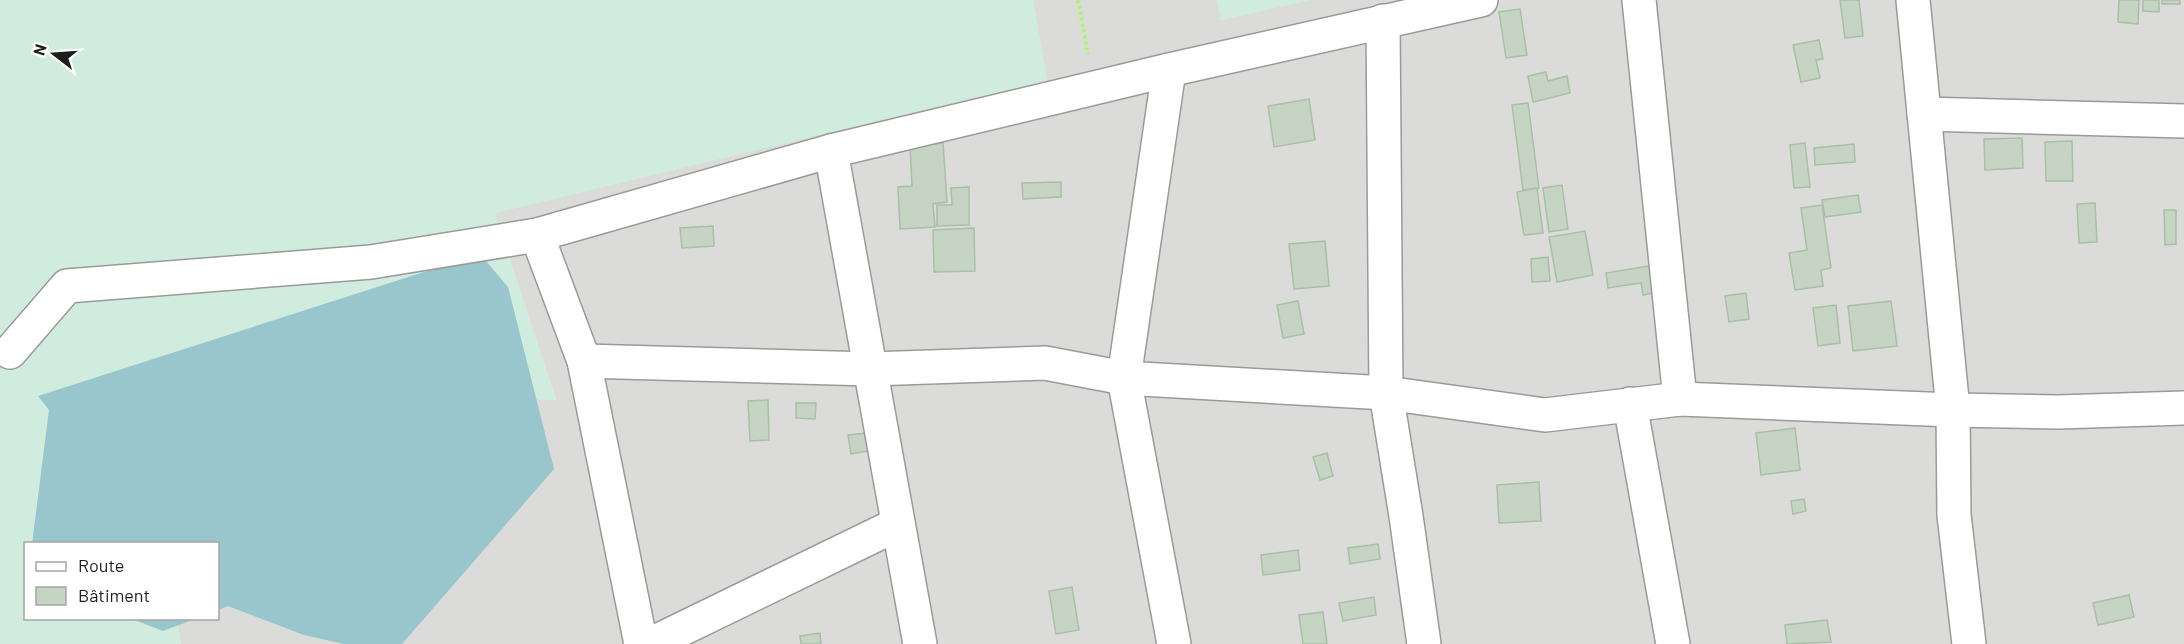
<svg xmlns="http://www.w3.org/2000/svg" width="2184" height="644" viewBox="0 0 2184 644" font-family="Barlow,sans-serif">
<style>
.residential{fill:#dbdbda}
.farmland{fill:#cfecde}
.forest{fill:#99c5cc}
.building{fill:#c6d4c4;stroke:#a9bfa6;stroke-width:1.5}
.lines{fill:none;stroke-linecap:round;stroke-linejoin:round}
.minor-casing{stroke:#9a9a9a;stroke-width:36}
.path{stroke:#adf56d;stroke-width:4;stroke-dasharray:3 3;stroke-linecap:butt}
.minor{stroke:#fff;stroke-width:33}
</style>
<rect width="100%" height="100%" fill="#e3eee4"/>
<polygon class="residential" points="1033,0 1217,0 1221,20 1309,0 2184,0 2184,644 181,644 177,619 218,618 218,544 139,390 556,399 494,213 1047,80"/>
<g class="farmland">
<polygon points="0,0 1033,0 1047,80 495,213 556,400 139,390 164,543 26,544 26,618 177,619 181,644 0,644"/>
<polygon points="1217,0 1309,0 1221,20"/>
</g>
<g class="forest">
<polygon points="480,254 508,287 554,469 402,644 344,644 304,635 228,606 218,610 218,544 32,544 49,410 38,396"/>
<polygon points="132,619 195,619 163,631"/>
</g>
<g class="building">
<polygon points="1840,0 1859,0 1863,36 1845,38"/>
<polygon points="2119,0 2139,0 2138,24 2118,22"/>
<polygon points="2143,0 2159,0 2159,12 2143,11"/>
<rect x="2162" y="0" width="18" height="4"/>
<polygon points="1520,9 1527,55 1506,58 1499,12"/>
<polygon points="1819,40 1823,59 1816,60 1820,78 1801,82 1793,45"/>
<polygon points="1546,72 1548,81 1567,76 1570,93 1533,102 1528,76"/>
<polygon points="1309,99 1315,140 1274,147 1268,106"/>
<polygon points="1528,103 1539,188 1523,190 1512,105"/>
<polygon points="2022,138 2023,168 1985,170 1984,139"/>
<polygon points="2072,141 2073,181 2046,181 2045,142"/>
<polygon points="943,143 947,202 933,204 935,227 900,229 898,187 912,186 910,146"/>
<polygon points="1805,143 1810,187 1794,188 1790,145"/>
<polygon points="1854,144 1855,162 1815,165 1814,148"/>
<polygon points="1061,182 1061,197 1023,199 1022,183"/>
<polygon points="1562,185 1568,229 1549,232 1543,188"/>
<polygon points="969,187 969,225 937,226 937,205 952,205 951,188"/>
<polygon points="1537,188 1543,233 1524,235 1517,192"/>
<polygon points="1858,195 1861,212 1825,217 1822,200"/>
<polygon points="2095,203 2097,242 2079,243 2077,204"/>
<polygon points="1822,205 1831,268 1821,270 1823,286 1795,290 1789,253 1807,250 1801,208"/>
<polygon points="2164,210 2176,210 2176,244 2165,245"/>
<polygon points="713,226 714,246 682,248 680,228"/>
<polygon points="974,228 975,271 934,272 933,230"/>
<polygon points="1585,231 1593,275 1557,282 1549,237"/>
<polygon points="1325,241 1329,286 1294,289 1289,244"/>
<polygon points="1548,257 1550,281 1532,282 1531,259"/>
<polygon points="1654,265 1658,292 1643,295 1641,283 1608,288 1606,273"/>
<polygon points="1746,293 1749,319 1729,322 1725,296"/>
<polygon points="1298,301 1304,334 1283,338 1277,305"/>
<polygon points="1891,301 1897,346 1853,351 1848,306"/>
<polygon points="1836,305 1840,343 1818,346 1813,308"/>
<polygon points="768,400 769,440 750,441 748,401"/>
<polygon points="796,403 816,403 815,419 796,418"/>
<polygon points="1795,428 1800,470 1761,475 1756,433"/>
<polygon points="867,433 869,451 851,454 848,435"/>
<polygon points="1327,453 1333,476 1320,480 1313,457"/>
<polygon points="1539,482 1541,521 1499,523 1497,485"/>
<polygon points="1804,499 1806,511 1793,514 1791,501"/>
<polygon points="1378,544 1380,559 1350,564 1348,548"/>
<polygon points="1298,550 1300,570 1263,575 1261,555"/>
<polygon points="1072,587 1079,630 1056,634 1049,591"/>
<polygon points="2129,595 2134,617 2098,625 2093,603"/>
<polygon points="1374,597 1376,615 1343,621 1339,603"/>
<polygon points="1323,612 1327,644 1303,644 1299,615"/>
<polygon points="1827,620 1831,642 1787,644 1785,625"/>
<polygon points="820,633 821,644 801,644 800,636"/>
</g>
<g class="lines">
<defs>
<g id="minor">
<polyline points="1639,0 1680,399"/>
<polyline points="1913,0 1953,410 1954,515 1969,644"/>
<polyline points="1383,21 1386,393 1406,516 1424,644"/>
<polyline points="1169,70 1124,378 1174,644"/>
<polyline points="1924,114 2184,121"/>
<polyline points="831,151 920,644"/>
<polyline points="537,235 584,361 641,644"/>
<polyline points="10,352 67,286 371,262 537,235 831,151 1169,70 1481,0"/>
<polyline points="584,361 870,369 1045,363 1124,378 1386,393 1545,415 1680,399 1953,410 2058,412 2184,408"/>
<polyline points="1630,404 1673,644"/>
<polyline points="651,644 898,524"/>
</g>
</defs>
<use href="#minor" class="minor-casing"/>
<polyline class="path" points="1078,0 1088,54"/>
<use href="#minor" class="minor"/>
</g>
<rect x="24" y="542" width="195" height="78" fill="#ffffff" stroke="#a5a5a5" stroke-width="1.5"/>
<rect x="36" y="562" width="30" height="9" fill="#ffffff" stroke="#a5a5a5" stroke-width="1.5"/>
<text x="78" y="572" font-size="18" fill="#1d1d1d">Route</text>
<rect x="36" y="587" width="30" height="18" fill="#c6d4c4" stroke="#a5a5a5" stroke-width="1.5"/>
<text x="78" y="602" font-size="18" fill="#1d1d1d">Bâtiment</text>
<g transform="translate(54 54) rotate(287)" stroke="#ffffff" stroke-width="4.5" paint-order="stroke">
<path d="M0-4.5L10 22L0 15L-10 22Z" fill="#1d1d1d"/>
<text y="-9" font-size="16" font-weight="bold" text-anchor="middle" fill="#1d1d1d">N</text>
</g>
</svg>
